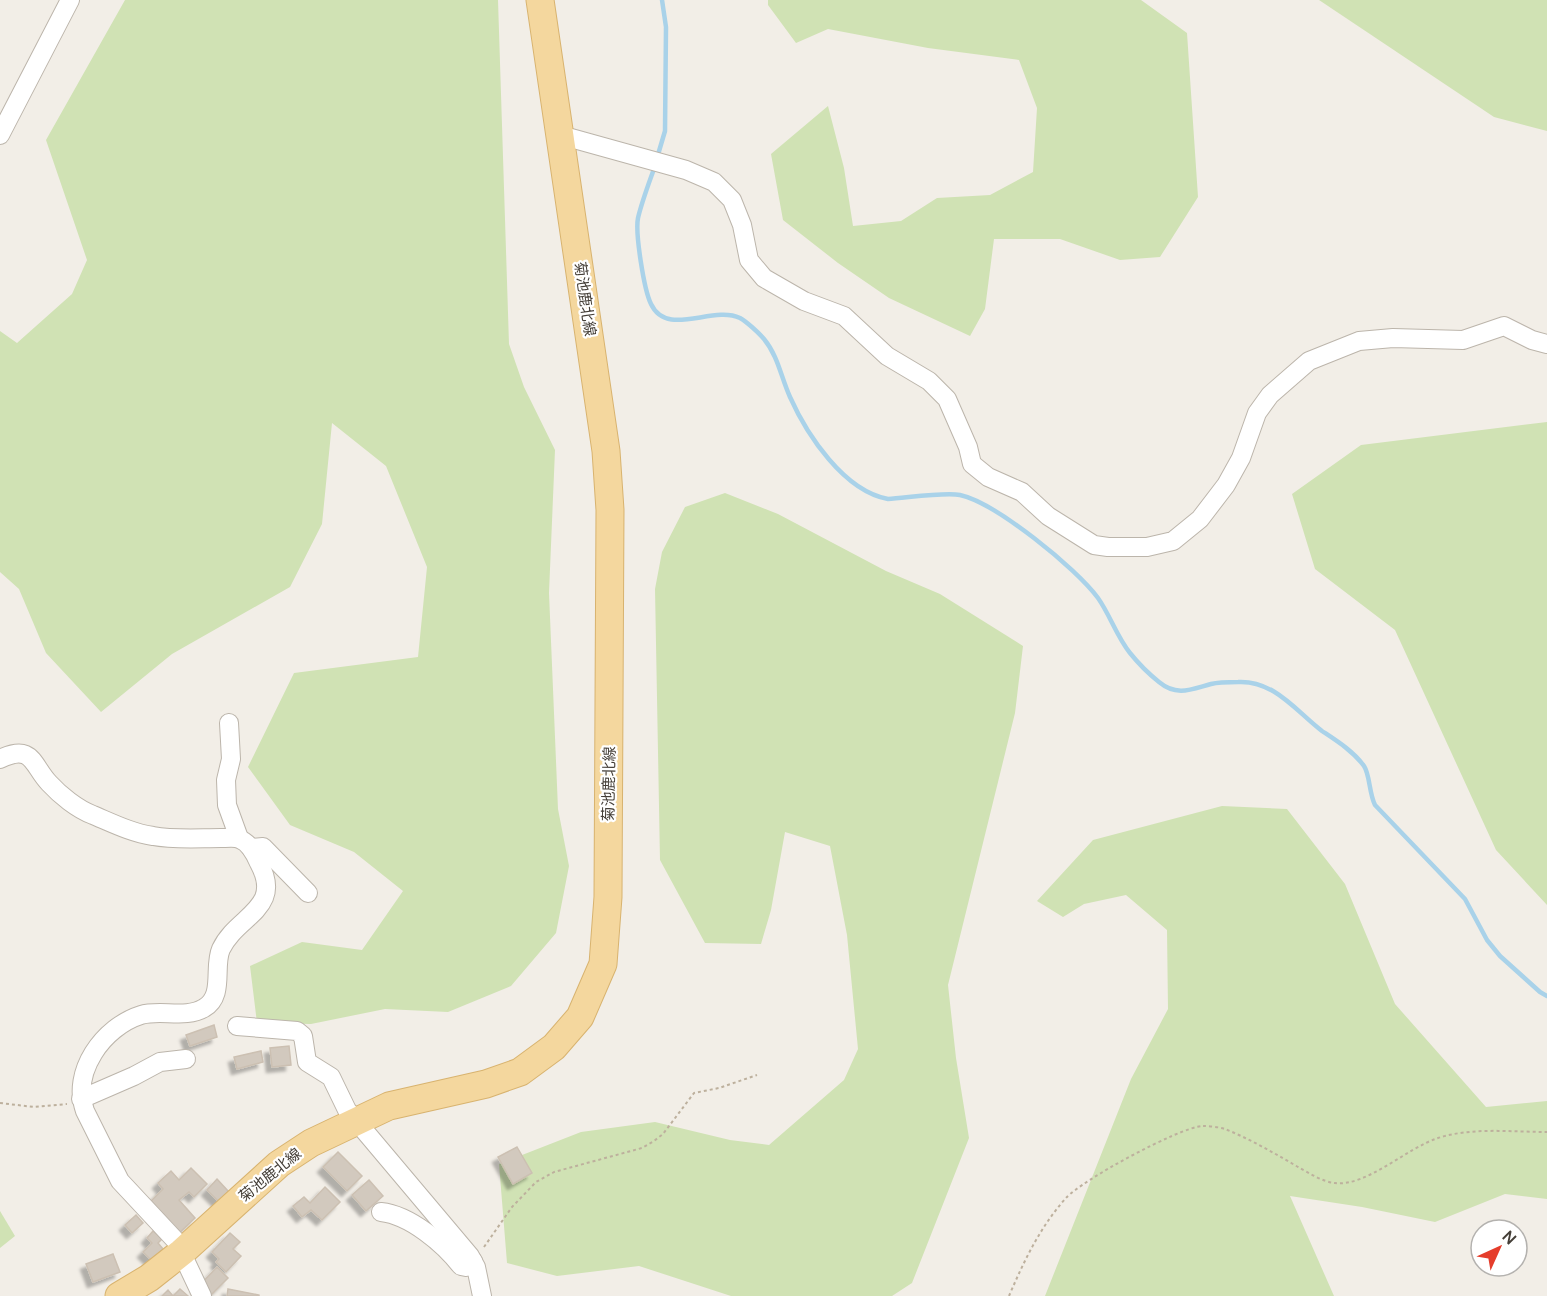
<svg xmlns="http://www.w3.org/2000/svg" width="1547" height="1296" viewBox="0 0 1547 1296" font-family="Manrope,'Noto Sans JP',sans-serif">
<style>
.green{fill:#d0e2b4}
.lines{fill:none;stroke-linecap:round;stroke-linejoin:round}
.stream{stroke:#a9d2e9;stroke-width:4.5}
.building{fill:#d2c9be;stroke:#ccc0b2;stroke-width:1.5;filter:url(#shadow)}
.street-casing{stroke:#bcb5ab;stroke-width:20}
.primary-casing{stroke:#d8b36f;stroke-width:29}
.path{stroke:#bdb09d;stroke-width:2;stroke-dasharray:3 3;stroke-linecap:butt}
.street{stroke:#fff;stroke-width:18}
.primary{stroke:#f4d79e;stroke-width:27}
.labels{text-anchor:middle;stroke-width:4.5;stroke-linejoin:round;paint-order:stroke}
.street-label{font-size:15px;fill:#443e37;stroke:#fff}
</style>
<defs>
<filter id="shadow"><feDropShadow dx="-5.5" dy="5.5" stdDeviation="1.5" flood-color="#0004"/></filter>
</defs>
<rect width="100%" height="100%" fill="#f2eee7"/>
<g class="green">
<polygon points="125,0 498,0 509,344 524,387 555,450 549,593 558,809 569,866 556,933 511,986 448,1012 385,1009 311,1024 257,1023 250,966 302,942 362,950 403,891 354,852 290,825 248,767 294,673 418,657 427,567 386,466 332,423 322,524 290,587 172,654 101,712 46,653 19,589 0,572 0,331 17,343 72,294 87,260 46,140"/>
<polygon points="768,0 1141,0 1187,33 1198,197 1160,257 1120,260 1060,239 994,239 985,309 970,336 889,298 838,263 783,220 771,154 828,106 844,168 853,226 901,221 937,198 990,195 1033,172 1037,108 1019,60 928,48 828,29 796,43 768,5"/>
<polygon points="1319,0 1547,0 1547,131 1494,117"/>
<polygon points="1547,422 1547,905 1496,850 1395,630 1315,569 1292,494 1361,445"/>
<polygon points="725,493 778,514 886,571 940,594 1023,646 1015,713 948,985 956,1058 969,1138 912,1283 892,1296 731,1296 639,1266 557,1276 507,1263 499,1164 581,1132 655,1122 730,1140 769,1145 844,1080 858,1049 847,935 830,846 785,832 771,910 761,944 705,943 660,860 655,589 662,552 685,507"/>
<polygon points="1222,806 1287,809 1345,884 1395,1004 1486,1107 1547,1101 1547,1199 1505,1194 1435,1222 1362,1207 1290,1196 1334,1296 1045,1296 1131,1079 1168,1009 1167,930 1126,895 1084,904 1063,917 1037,901 1093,840"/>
<polygon points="0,1211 15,1236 0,1248"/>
</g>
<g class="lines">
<g class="stream">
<polyline points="657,158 665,131 666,27 662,0"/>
<path d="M 655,166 C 649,183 642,201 638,218 C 635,233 644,290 651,304 C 667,338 712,305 740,318 C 747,322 759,333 764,339 C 778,356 781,377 790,397 C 807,435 844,491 888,499 C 906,498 944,492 960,495 C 996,503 1076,568 1098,598 C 1110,615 1117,637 1130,653 C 1138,663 1149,674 1159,682 C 1177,697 1192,689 1211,684 C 1219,682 1229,682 1238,682 C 1274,680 1296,711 1322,731 C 1337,741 1353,751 1364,766 C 1370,775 1369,793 1375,805 L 1465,899 L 1487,940 L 1500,956 L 1540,992 L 1547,996"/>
</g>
</g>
<g class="building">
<polygon points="214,1025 217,1037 190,1046 186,1035"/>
<polygon points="289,1046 291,1065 272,1067 270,1048"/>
<polygon points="261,1051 263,1062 237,1069 234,1057"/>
<polygon points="517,1147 532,1173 513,1184 498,1157"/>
<polygon points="338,1152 362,1176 347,1191 323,1167"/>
<polygon points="191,1168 207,1184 194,1197 189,1192 179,1200 195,1218 174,1238 149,1203 163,1189 158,1183 171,1171 179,1180"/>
<polygon points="217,1179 229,1192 219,1202 207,1190"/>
<polygon points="369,1180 383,1196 366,1211 352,1195"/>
<polygon points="325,1187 340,1202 322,1220 311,1210 302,1217 293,1206 304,1197 310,1203"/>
<polygon points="136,1215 143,1223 132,1233 125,1225"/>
<polygon points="153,1231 162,1239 158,1243 163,1249 151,1260 143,1252 152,1243 147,1238"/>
<polygon points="230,1233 240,1242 233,1249 241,1256 226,1272 216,1262 219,1259 212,1252"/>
<polygon points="113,1254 120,1272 93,1282 86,1264"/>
<polygon points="217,1267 228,1278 210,1296 197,1288"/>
<polygon points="180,1289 188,1296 162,1296 168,1290 173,1296"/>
<polygon points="228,1289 259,1295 259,1296 227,1296"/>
</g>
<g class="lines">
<defs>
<g id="street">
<polyline points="0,135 70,0"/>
<polyline points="560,135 686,170 714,182 732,200 742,225 749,260 764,278 804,301 844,316 887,356 929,381 947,399 968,447 972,464 988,477 1022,492 1048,516 1094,545 1108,547 1147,547 1173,541 1200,519 1226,485 1241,458 1257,413 1270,395 1309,361 1359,341 1393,338 1463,340 1504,326 1532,340 1547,344"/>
<polyline points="229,723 231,759 226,780 227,805 239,838"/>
<path d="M 0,759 C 33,743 32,765 49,783 C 60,795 77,809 93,815 C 112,823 132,833 153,836 C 174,840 199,838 221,838 C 226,838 235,837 239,839 C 249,842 255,854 259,863 C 284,909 237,915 221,949 C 213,967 225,996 204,1008 C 186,1019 160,1009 141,1015 C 103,1027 71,1072 85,1111 L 120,1181 L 176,1241 L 202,1296"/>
<polyline points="251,848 263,847 308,893"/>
<polyline points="237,1026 297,1031 303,1036 307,1062 331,1077 347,1110 470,1256 476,1267 482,1296"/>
<polyline points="81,1099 134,1076 160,1062 186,1059"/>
<path d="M 381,1212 C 410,1215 444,1244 461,1266 L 466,1267 L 473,1261"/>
</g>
<polyline id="primary" points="119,1296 149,1278 182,1252 279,1164 311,1143 389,1106 486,1084 520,1072 554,1047 580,1017 603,964 608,897 610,510 606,451 540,0"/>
</defs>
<use href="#street" class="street-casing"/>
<use href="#primary" class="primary-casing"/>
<g class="path">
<polyline points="0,1103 34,1107 67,1104"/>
<polyline points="484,1247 512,1207 536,1182 554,1172 642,1148 654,1141 663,1134 694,1093 719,1088 757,1075"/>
<path d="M 1009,1296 C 1024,1261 1040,1227 1066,1198 C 1082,1180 1178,1128 1202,1126 C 1209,1126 1219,1127 1225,1129 C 1250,1139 1274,1153 1298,1167 C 1309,1173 1323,1182 1335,1183 C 1366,1187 1407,1148 1438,1138 C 1472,1127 1512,1132 1547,1132"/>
</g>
<use href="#street" class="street"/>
<use href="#primary" class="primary"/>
</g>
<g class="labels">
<g class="street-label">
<text transform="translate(585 299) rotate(82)" y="5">菊池鹿北線</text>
<text transform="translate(609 784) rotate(-89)" y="5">菊池鹿北線</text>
<text transform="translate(270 1175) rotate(-39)" y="5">菊池鹿北線</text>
</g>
</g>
<g transform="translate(1499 1248) rotate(45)"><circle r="28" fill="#ffffff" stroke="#b4b2af" stroke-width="1.5"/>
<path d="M0-4.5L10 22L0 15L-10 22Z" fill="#e53d2b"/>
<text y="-9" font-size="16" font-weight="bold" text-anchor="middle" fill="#443e37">N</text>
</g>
</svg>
